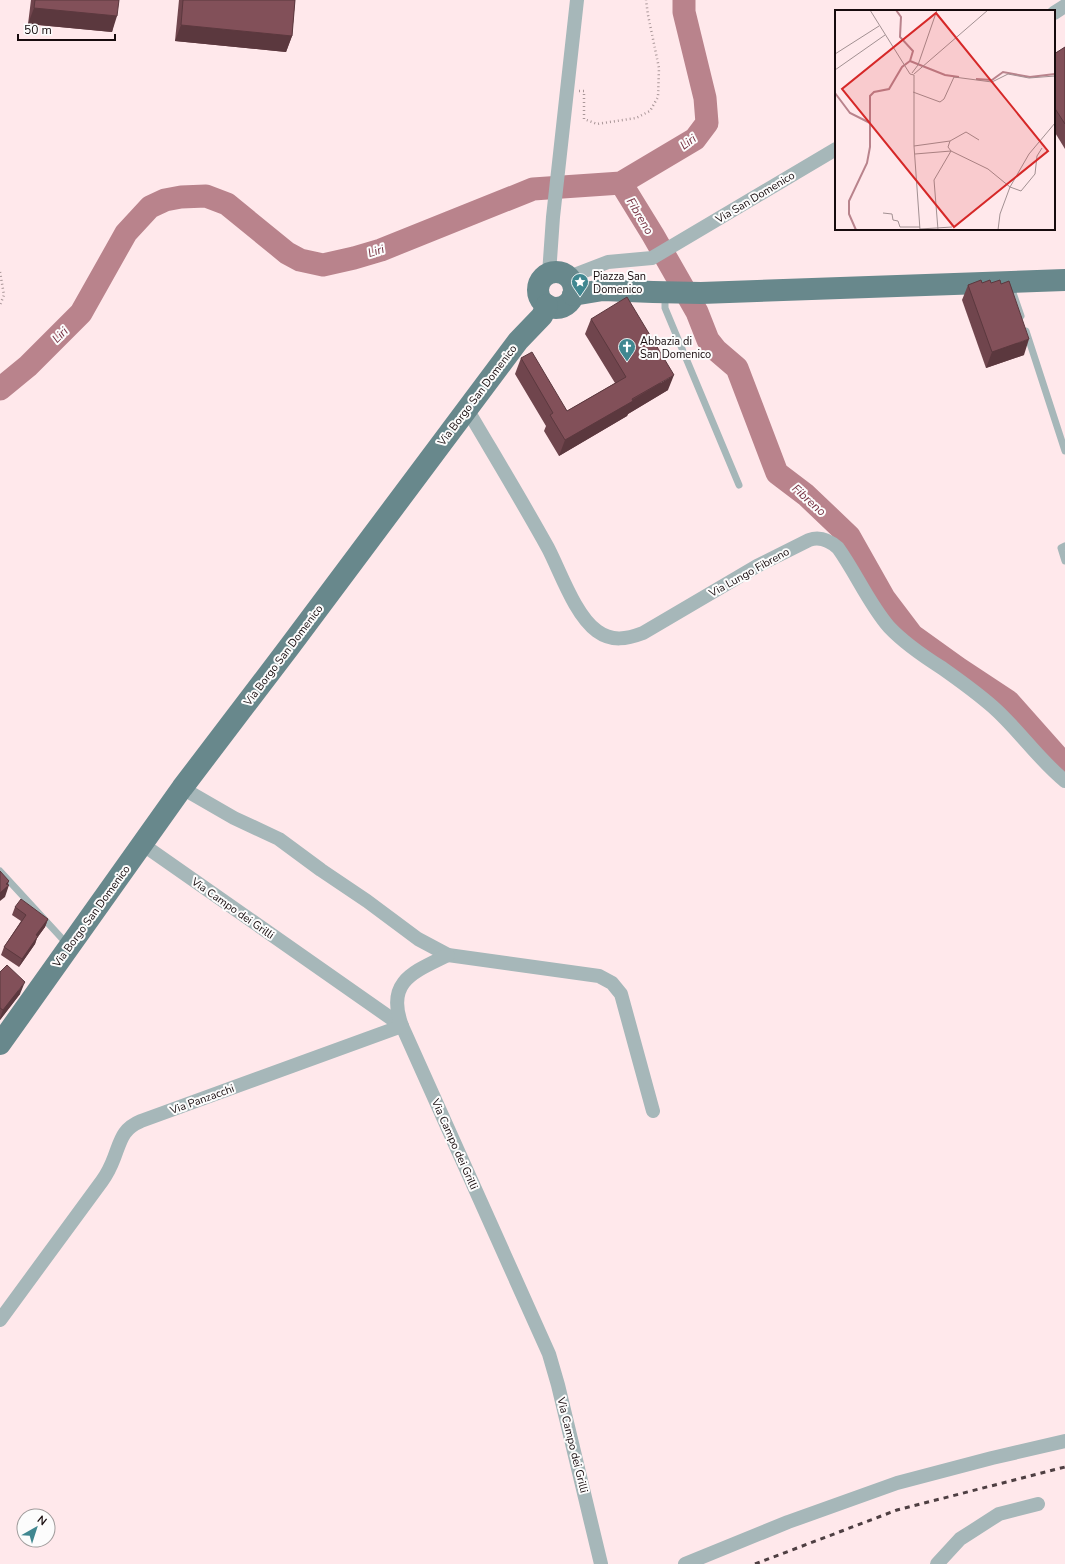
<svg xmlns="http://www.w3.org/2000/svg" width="1065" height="1564" viewBox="0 0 1065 1564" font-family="'Nunito Sans',sans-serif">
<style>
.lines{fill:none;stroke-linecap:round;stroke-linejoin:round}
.stream{stroke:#b9838c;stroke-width:4}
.river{stroke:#b9838c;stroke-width:23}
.path{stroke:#aa9799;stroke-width:2.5;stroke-dasharray:1 3;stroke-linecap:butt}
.service{stroke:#a6b7b9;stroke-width:7}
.minor{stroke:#a6b7b9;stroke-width:14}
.primary{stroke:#68888c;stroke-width:22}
.rail{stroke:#4e3f42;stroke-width:3;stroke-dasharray:5 5;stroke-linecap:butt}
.wall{fill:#70454d}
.shaded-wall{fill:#5b383e}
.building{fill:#825059;stroke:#5b383e}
.labels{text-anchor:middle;stroke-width:4;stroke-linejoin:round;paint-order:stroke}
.street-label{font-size:11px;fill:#170b0d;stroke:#fcfcfc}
.poi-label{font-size:11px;fill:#170b0d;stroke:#fcfcfc;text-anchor:start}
.water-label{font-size:12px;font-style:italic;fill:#763142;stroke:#fcfcfc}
.inset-river{fill:none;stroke:#b9838c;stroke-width:2}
.inset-road{fill:none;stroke:#a29092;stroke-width:1}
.view{fill:#d62828;fill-opacity:0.15;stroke:#d62828;stroke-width:2}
.inset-edge{fill:none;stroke:#170b0d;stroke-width:2}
</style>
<rect width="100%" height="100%" fill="#ffe8eb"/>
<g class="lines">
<polyline class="stream" points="0,381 3,386"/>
<g class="river">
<polyline points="621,183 653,235 697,312 708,340 716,350 737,368 777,473 806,495 849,536 884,598 912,635 958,668 1008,701 1065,765"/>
<polyline points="0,389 28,366 81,313 126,233 150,207 165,200 181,197 206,196 227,204 287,253 300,260 323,265 354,258 381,250 533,189 621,183 695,139 707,123 705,98 684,12 684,0"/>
</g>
<g class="path">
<polyline points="579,91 584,91 584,119 597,124 636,118 650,111 658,97 659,68 648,15 646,0"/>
<polyline points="0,272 4,295 0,305"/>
</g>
<g class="service">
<polyline points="1010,284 1021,316"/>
<polyline points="665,294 665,308 739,485"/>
<polyline points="1026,331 1065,451"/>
<polyline points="1065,546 1061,548 1065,561"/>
<polyline points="0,871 68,945"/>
</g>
<g class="minor">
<polyline points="1054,13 1065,6"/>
<polyline points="549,274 553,217 577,0"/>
<polyline points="569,277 608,262 652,258 836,149"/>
<path d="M 467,409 C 494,455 522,501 548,548 C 561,573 575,615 597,631 C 612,642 627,639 643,633 L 757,566 L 809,540 C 820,536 829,540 838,548 C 856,573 869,604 889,627 C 905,644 923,656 942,668 C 959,680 977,693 993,707 C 1019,730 1038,759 1065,781"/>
<polyline points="182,788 234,818 279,839 321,870 367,901 418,939 448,955 599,976 612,983 621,994 653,1111"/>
<polyline points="142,844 402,1026 549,1354 558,1385 601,1564"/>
<path d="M 0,1320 L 102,1181 C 107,1174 111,1166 114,1158 C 121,1140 122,1129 141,1121 L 402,1026 C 385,981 414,972 448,955"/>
<polyline points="685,1564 788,1522 897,1483 992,1458 1065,1441"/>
<polyline points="937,1564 960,1539 999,1514 1038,1504"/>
</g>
<g class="primary">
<circle cx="556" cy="290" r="18"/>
<polyline points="573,295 603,290 653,292 701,293 1065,280"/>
<polyline points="0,1044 182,788 290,646 518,341 542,316 547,305"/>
</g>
<polyline class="rail" points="755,1564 897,1510 1065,1467"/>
</g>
<g class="wall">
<polygon points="31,0 119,0 112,32 28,24"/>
<polygon points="179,0 295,0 292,36 286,52 175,41"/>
<polygon points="1065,47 1065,149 1054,131 1054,54"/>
<polygon points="982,283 1024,355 986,368 962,300 968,285"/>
<polygon points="591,319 668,390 628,414 627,416 559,456 544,431 546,426 515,374 521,358 567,411 615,383 585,334"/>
<polygon points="15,907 48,919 45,927 37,938 35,944 19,967 1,955 4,947 21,921 12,915"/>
<polygon points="0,972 20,994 0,1020"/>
</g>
<g class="shaded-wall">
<polygon points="34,8 117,16 112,32 28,24"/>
<polygon points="181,25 292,36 286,52 175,41"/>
<polygon points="1029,339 1024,355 986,368 992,352"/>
<polygon points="674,375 668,390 628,414 627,416 559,456 565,440"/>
<polygon points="9,881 7,887 9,885 5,897 0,901 0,893 6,884"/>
<polygon points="48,919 45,927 37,938 35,944 19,967 22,959 36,935"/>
<polygon points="25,982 20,994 0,1020 0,1018 3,1010"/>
</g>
<g class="building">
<polygon points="35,0 119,0 117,16 34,8"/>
<polygon points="183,0 295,0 292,36 181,25"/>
<polygon points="1065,47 1065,124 1054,107 1054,54"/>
<polygon points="981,280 982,283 990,280 991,283 1000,280 1001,284 1009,281 1029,339 992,352 968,285"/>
<polygon points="627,297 674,375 632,399 633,401 565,440 550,415 553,413 521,358 532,352 567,411 626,377 591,319"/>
<polygon points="0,871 9,881 6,884 9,885 0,893"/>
<polygon points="21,899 48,919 36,935 38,936 22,959 4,947 26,915 15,907"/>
<polygon points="7,965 25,982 3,1010 0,1008 0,972"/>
</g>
<defs>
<symbol id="sight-pin" viewBox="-11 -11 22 30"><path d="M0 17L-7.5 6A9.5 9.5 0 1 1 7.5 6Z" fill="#408790" stroke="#fcfcfc"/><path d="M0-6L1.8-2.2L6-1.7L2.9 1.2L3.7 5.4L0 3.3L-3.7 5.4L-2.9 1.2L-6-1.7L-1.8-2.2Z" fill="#fff"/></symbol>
<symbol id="church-pin" viewBox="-11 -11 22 30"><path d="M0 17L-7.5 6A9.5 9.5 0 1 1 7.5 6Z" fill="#408790" stroke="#fcfcfc"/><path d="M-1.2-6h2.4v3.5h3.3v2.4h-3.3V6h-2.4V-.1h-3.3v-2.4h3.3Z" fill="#fff"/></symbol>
</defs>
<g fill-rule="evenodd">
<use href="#sight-pin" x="570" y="272" width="20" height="27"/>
<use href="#church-pin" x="617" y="337" width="20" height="27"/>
</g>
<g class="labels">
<g class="street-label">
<text transform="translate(755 197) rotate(-31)" y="4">Via San Domenico</text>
<text transform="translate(477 395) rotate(-53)" y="4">Via Borgo San Domenico</text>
<text transform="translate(749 572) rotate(-29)" y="4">Via Lungo Fibreno</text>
<text transform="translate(283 655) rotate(-53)" y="4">Via Borgo San Domenico</text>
<text transform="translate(233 908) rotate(35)" y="4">Via Campo dei Grilli</text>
<text transform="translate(91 916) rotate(-54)" y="4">Via Borgo San Domenico</text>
<text transform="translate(202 1099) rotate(-20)" y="4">Via Panzacchi</text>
<text transform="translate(455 1144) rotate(66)" y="4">Via Campo dei Grilli</text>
<text transform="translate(573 1445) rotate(76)" y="4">Via Campo dei Grilli</text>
</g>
<g class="poi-label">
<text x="593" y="280">Piazza San<tspan x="593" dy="13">Domenico</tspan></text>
<text x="640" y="345">Abbazia di<tspan x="640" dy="13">San Domenico</tspan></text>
</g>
<g class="water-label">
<text transform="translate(688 142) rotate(-36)" y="4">Liri</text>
<text transform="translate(640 216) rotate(59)" y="4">Fibreno</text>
<text transform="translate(376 251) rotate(-17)" y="4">Liri</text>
<text transform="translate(60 335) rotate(-45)" y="4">Liri</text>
<text transform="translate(809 500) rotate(42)" y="4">Fibreno</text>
</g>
</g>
<g transform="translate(835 10)">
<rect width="220" height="220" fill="#ffe8eb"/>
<path class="inset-river" d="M 75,51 L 110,65 L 124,67M 141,69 L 157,70 L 168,62 L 195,67 L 220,64M 0,83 L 15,103 L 35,113M 21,220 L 14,204 L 14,191 L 32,153 L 35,137 L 35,86 L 39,82 L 54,79 L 67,57 L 75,51 L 78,41 L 65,27 L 66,7 L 61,0"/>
<path class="inset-road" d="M 35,0 L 75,64M 0,44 L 44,16M 0,60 L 50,25M 77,63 L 83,55 L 102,0M 75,64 L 79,65 L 79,136 L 85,220M 79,64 L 153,0M 78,82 L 105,92 L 109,89 L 119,67 L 157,72 L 173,64 L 194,68 L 220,66M 79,136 L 115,131 L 131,122 L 144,130M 207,138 L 202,146 L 200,164 L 186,181 L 175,177 L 194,144 L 220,113M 80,144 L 116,141 L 153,159 L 175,177 L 165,204 L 163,220M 48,203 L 57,204 L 58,210 L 63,211 L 65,217 L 85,217M 85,219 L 117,217M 103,220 L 99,170 L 116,141 L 113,137 L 115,131"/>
<path class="view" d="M 101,3 L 213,141 L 119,217 L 7,79 Z"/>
<rect width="220" height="220" class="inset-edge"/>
</g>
<g transform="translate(36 1528) rotate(39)"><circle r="19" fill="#fcfcfc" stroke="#a09c9c"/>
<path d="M0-3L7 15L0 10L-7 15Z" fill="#408790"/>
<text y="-6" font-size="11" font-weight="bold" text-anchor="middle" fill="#170b0d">N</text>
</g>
<path d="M18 34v6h97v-6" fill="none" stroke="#170b0d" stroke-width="2"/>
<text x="24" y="34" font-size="12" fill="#170b0d" stroke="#fcfcfc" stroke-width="3" paint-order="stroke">50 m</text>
</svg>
